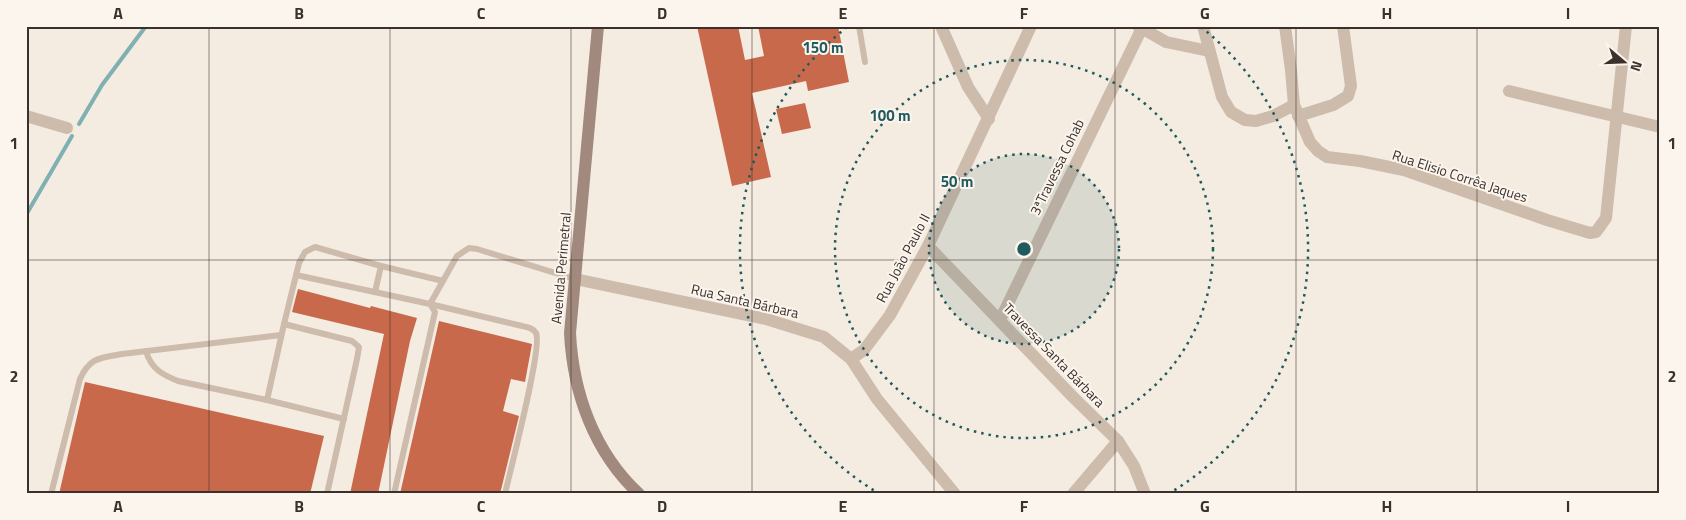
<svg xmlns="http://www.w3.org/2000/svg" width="1686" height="520" viewBox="0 0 1686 520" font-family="'Titillium Web',sans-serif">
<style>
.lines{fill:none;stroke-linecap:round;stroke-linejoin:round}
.stream{stroke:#7fb0b2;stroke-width:4}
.building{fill:#c8694b}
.lane{stroke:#cdbbac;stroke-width:6}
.street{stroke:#cdbbac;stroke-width:12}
.secondary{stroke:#a18a7d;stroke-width:12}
.grid{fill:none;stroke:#3b302b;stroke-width:1;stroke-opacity:0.55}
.ring{fill:none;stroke:#1f5a5e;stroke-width:2.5;stroke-dasharray:2.5 5}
.labels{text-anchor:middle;stroke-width:4;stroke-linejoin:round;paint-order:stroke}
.street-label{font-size:14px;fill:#3b302b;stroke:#fbf5ee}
.centre{fill:#1f5a5e;stroke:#fbf5ee;stroke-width:2.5}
.ring-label{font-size:15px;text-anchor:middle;font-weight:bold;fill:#1f5a5e;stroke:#fbf5ee;stroke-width:4;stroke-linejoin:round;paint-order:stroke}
.neatline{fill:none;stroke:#3b302b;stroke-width:2}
.grid-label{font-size:16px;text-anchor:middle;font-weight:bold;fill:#3b302b}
</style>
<rect width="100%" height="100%" fill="#f4ebe1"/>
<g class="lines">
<g class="stream">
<polyline points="79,124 102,85 146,26"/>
<polyline points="26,215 72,136"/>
</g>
</g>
<g class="building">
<polygon points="697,26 738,26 745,60 764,56 758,26 838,26 849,82 808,91 806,81 752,93 771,177 732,186"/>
<polygon points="805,103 811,128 782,134 776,109"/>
<polygon points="298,289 370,308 371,306 417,318 410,341 378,494 350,494 384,334 292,312"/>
<polygon points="439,321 532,344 525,382 511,379 503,411 519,416 500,494 400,494"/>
<polygon points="85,382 324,436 310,494 59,494"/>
</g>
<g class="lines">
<g class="lane">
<polyline points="859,26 865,62"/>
<path d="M 296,275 L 430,304 L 522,326 C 527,327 533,328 536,333 C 543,346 510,471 505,494"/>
<polyline points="375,292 381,266"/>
<polyline points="284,324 299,263 305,252 315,247 381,266 443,281"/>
<path d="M 146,351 C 151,369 163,375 178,381 L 267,400 L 284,324 L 352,341 L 359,347 L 357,359 L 327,494"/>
<polyline points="267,400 344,419"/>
<path d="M 51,494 L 80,379 C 90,357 100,358 122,354 L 281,335"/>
<polyline points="394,494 435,312 430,304 457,256 469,248 477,249 575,279"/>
</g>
<g class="street">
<polyline points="941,26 968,87 989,119"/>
<polyline points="1138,26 1166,42 1209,51"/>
<polyline points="1203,26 1222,97 1231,112 1245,120 1256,121 1273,116 1294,105"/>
<polyline points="1285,26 1291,70 1294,105 1310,142 1318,151 1327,157 1335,158 1360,161 1404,170 1547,220 1590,233 1596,232 1606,218 1626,26"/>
<polyline points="1509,91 1660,127"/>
<polyline points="26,116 67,128"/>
<polyline points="1298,116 1333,105 1348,96 1351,86 1343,26"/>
<polyline points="928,246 1073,397 1118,441 1134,466 1145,494"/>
<polyline points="575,279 766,319 824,337 851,359 877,399 955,494"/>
<polyline points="1000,320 1142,28"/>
<polyline points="851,359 864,350 890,315 928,246 1031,26"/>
<polyline points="1073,494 1118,441"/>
</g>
<path class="secondary" d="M 598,26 L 570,333 C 573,393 594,452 639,494"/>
</g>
<path class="grid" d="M 209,26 L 209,494M 390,26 L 390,494M 571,26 L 571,494M 752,26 L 752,494M 934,26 L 934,494M 1115,26 L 1115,494M 1296,26 L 1296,494M 1477,26 L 1477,494M 26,260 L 1660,260"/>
<circle cx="1024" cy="249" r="95" fill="#1f5a5e" fill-opacity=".12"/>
<g class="ring">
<circle cx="1024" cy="249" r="95"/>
<circle cx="1024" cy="249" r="189"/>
<path d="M880 494A284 284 0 0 1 847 27M1201 27A284 284 0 0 1 1168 494"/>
</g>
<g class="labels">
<g class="street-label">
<text transform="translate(1057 167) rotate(-64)" y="5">3ªTravessa Cohab</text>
<text transform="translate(1460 176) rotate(18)" y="5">Rua Elisio Corrêa Jaques</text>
<text transform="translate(903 258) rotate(-62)" y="5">Rua João Paulo II</text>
<text transform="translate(561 268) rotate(-85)" y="5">Avenida Perimetral</text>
<text transform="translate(745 301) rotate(13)" y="5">Rua Santa Bárbara</text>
<text transform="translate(1054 355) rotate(46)" y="5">Travessa Santa Bárbara</text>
</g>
</g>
<circle cx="1024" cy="249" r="8" class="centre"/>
<g class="ring-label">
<text x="823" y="53">150 m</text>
<text x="890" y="121">100 m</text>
<text x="957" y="187">50 m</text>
</g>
<rect width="1686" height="520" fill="none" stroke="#fbf5ee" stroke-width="55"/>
<g transform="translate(1624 62) rotate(109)" stroke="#fbf5ee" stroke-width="4" paint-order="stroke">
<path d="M0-4L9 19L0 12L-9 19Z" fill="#3b302b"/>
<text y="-8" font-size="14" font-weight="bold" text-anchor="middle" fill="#3b302b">N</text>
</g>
<rect x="28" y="28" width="1630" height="464" class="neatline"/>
<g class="grid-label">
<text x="118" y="19">A</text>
<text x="299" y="19">B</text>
<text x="481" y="19">C</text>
<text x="662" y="19">D</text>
<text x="843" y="19">E</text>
<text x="1024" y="19">F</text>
<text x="1205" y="19">G</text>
<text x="1387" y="19">H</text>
<text x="1568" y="19">I</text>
<text x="14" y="149">1</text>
<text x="1672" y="149">1</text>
<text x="14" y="382">2</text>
<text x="1672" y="382">2</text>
<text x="118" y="512">A</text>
<text x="299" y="512">B</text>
<text x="481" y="512">C</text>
<text x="662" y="512">D</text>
<text x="843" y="512">E</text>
<text x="1024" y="512">F</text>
<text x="1205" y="512">G</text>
<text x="1387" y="512">H</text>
<text x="1568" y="512">I</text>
</g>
</svg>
